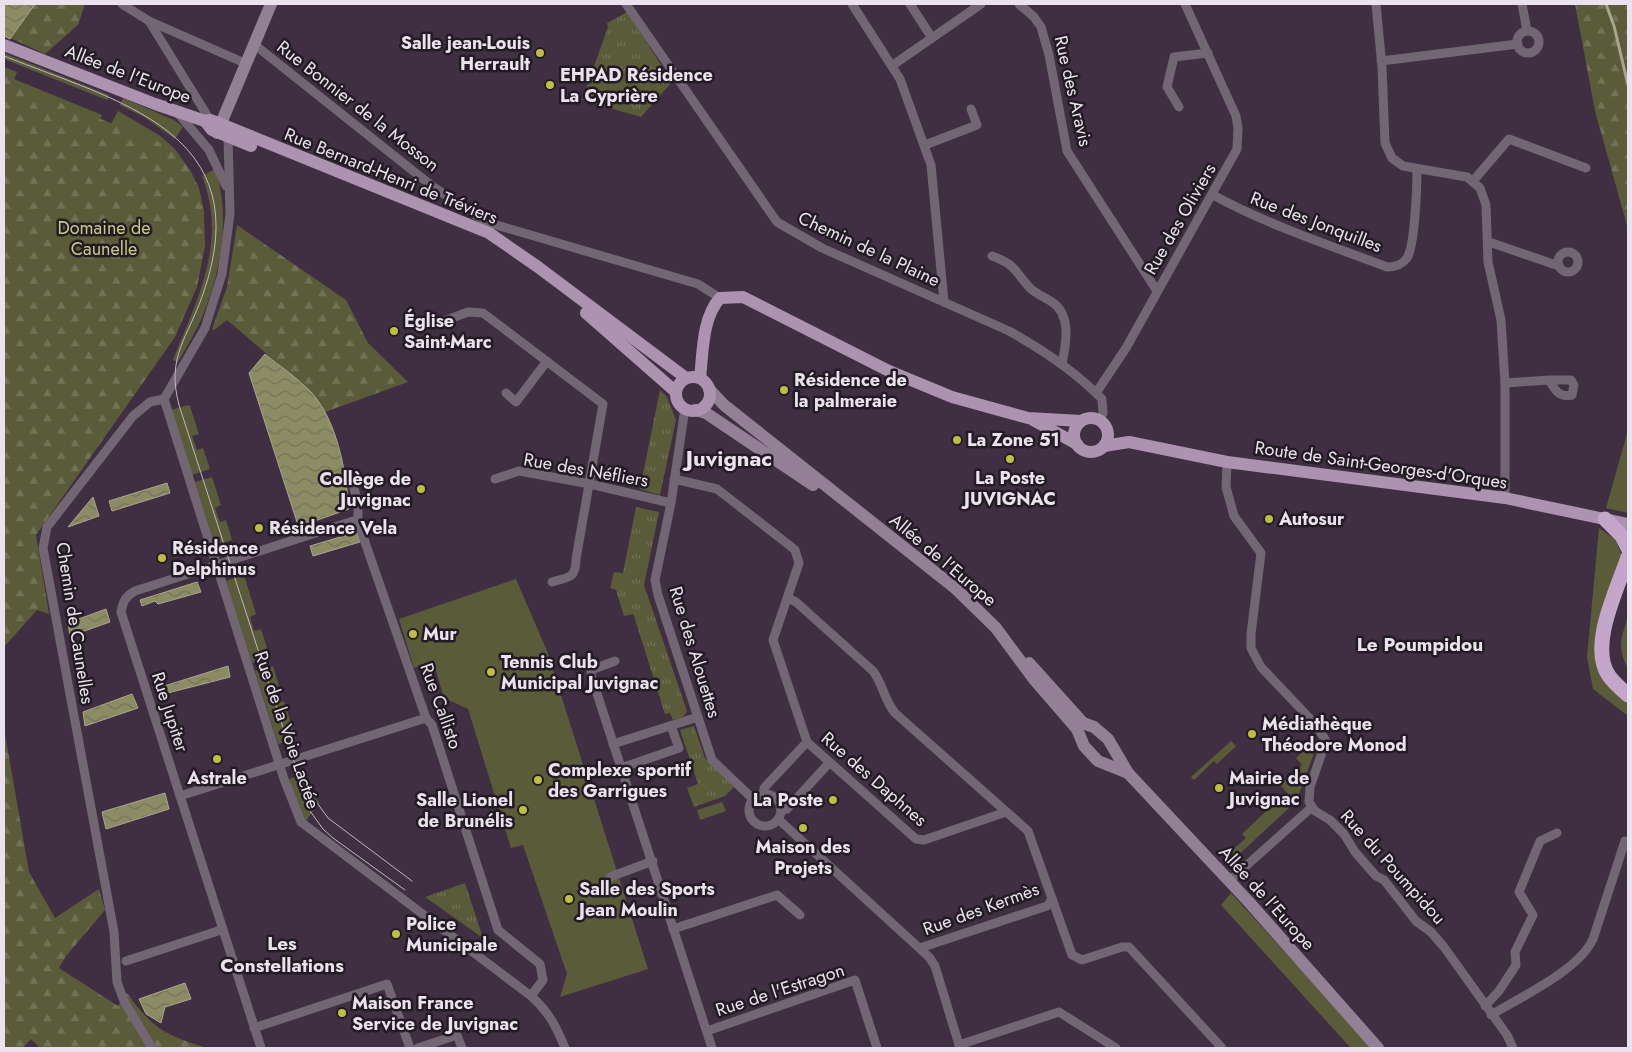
<svg xmlns="http://www.w3.org/2000/svg" width="1632" height="1052" viewBox="0 0 1632 1052" font-family="Jost,sans-serif">
<style>
.grass{fill:#5a5b39}
.forest{fill:url(#forest-firs)}
.park{fill:url(#park-tufts)}
.water{fill:url(#water-waves);stroke:#a8a68d}
.lines{fill:none;stroke-linecap:round;stroke-linejoin:round}
.stream{stroke:#a8a68d;stroke-width:3}
.street{stroke:#726674;stroke-width:9}
.secondary{stroke:#938096;stroke-width:12}
.primary{stroke:#ac94b1;stroke-width:12}
.highway{stroke:#c3a6c9;stroke-width:15}
.tram{stroke:#c3b6c5;stroke-width:1}
.poi-dot{fill:#bebf42;stroke:#221b24;stroke-width:2}
.labels{text-anchor:middle;stroke-width:5;stroke-linejoin:round;paint-order:stroke}
.poi-label{font-size:18px;font-weight:bold;fill:#ece1ee;stroke:#221b24;text-anchor:start}
.street-label{font-size:18px;fill:#ece1ee;stroke:#221b24}
.park-label{font-size:18px;fill:#c7c986;stroke:#221b24}
.neighbourhood-label{font-size:19px;font-weight:bold;fill:#ece1ee;stroke:#221b24}
.district-label{font-size:22px;font-weight:bold;fill:#ece1ee;stroke:#221b24}
</style>
<defs>
<pattern id="forest-firs" width="22" height="20" patternUnits="userSpaceOnUse" patternTransform="scale(1.25)"><rect width="22" height="20" fill="#5a5b39"/><path d="M5 1l3.5 6h-7zM16 11l3.5 6h-7z" fill="#727256"/></pattern>
<pattern id="park-tufts" width="24" height="20" patternUnits="userSpaceOnUse" patternTransform="scale(1.25)"><rect width="24" height="20" fill="#5a5b39"/><path d="M3 7l-1-3M5 7V3M7 7l1-3M15 17l-1-3M17 17v-4M19 17l1-3" fill="none" stroke="#727256"/></pattern>
<pattern id="water-waves" width="16" height="10" patternUnits="userSpaceOnUse" patternTransform="scale(1.25)"><rect width="16" height="10" fill="#8b8c63"/><path d="M0 5q4-4 8 0t8 0" fill="none" stroke="#737359"/></pattern>
</defs>
<rect width="100%" height="100%" fill="#402f43"/>
<g class="grass">
<polygon points="4,53 109,95 107,100 4,59"/>
<polygon points="14,79 102,115 100,120 111,124 118,111 159,135 174,148 112,126 12,84"/>
<polygon points="123,98 174,120 183,127 175,139 144,117 120,105"/>
<path d="M 215,169 C 232,218 220,278 199,324 C 193,337 185,349 178,362 L 173,360 C 197,299 228,243 202,176 Z"/>
<polygon points="188,405 190,406 199,434 192,436 197,450 203,448 210,469 192,475 171,410"/>
<polygon points="1628,430 1628,513 1606,508"/>
<polygon points="212,477 221,505 215,508 220,522 226,520 232,540 215,546 195,482"/>
<polygon points="1599,528 1616,540 1622,556 1596,649 1628,701 1628,716 1593,689 1587,657"/>
<polygon points="244,575 256,614 250,617 254,631 261,629 270,658 252,663 226,581"/>
<polygon points="516,579 547,651 648,969 560,997 567,974 523,845 511,848 468,709 444,698 433,661 414,668 399,619"/>
<path d="M 1628,616 L 1628,668 C 1616,647 1622,637 1628,616 Z"/>
<polygon points="273,666 279,686 272,688 277,703 284,701 296,739 278,744 255,671"/>
<polygon points="1317,739 1318,742 1298,797 1294,800 1280,785 1302,765 1296,758"/>
<polygon points="1231,741 1236,746 1217,764 1214,761 1194,780 1191,777"/>
<polygon points="303,775 319,803 305,822 296,804 289,779"/>
<polygon points="1280,798 1289,808 1232,861 1227,855 1246,838 1242,834"/>
<polygon points="722,802 726,811 700,820 697,810"/>
<polygon points="1231,893 1372,1048 1352,1048 1348,1045 1221,905"/>
</g>
<g class="forest">
<polygon points="4,4 85,4 78,25 45,54 4,35"/>
<polygon points="1575,4 1628,4 1628,229 1595,111"/>
<polygon points="4,67 17,72 12,84 174,148 190,170 199,188 204,211 205,246 197,287 175,337 36,535 49,614 37,610 4,647"/>
<polygon points="237,225 346,300 368,343 408,382 325,412 310,391 227,320 214,330 212,329 227,287"/>
<path d="M 4,728 L 29,872 L 55,918 L 99,889 L 105,910 L 66,956 L 59,968 L 118,1006 L 127,993 C 153,1029 165,1035 207,1048 L 40,1048 L 31,1039 L 23,1048 L 4,1048 Z"/>
</g>
<g class="park">
<polygon points="627,12 672,82 641,117 582,100 608,27 607,23"/>
<polygon points="660,390 667,397 676,420 660,495 640,489"/>
<polygon points="636,507 659,512 644,585 687,711 684,716 673,720 670,713 665,714 634,616 633,614 624,616 616,590 610,588 614,572 623,573"/>
<polygon points="694,726 705,758 734,787 725,796 694,807 687,788 698,784 680,730"/>
<polygon points="465,883 483,938 425,897"/>
</g>
<g class="water">
<polygon points="4,4 35,4 10,39 4,36"/>
<path d="M 265,354 C 280,366 296,377 310,391 C 337,419 346,471 349,509 L 306,524 L 304,520 L 297,522 L 249,373 Z"/>
<polygon points="167,483 170,493 112,511 109,501"/>
<polygon points="93,497 99,516 68,527"/>
<polygon points="357,532 360,542 313,556 310,546"/>
<polygon points="197,582 201,592 158,604 155,601 142,606 140,600"/>
<polygon points="106,609 110,622 70,636 68,623"/>
<polygon points="228,666 230,677 164,694 161,687"/>
<polygon points="132,694 138,708 85,726 83,712"/>
<polygon points="165,793 169,809 106,829 102,812"/>
<polygon points="185,983 191,999 165,1007 161,1023 146,1014 139,999"/>
</g>
<g class="lines">
<polyline class="stream" points="1606,4 1614,26 1628,85"/>
<g class="street">
<polyline points="122,4 149,21 247,64"/>
<path d="M 626,4 L 777,222 L 822,248 L 1009,331 C 1043,350 1075,371 1102,399 L 1103,413 L 1099,420"/>
<polyline points="852,4 900,79 931,165 944,302"/>
<polyline points="910,4 932,38"/>
<polyline points="1019,4 1034,17 1041,27 1049,55 1067,151 1157,291"/>
<polyline points="1376,4 1382,67 1385,143 1392,158 1403,166 1467,177 1480,188 1486,205 1488,262 1501,320 1505,383 1505,498"/>
<polyline points="1522,4 1527,31"/>
<polyline points="149,21 210,120"/>
<circle cx="1528" cy="42" r="11"/>
<polyline points="255,45 432,186 486,222 698,284 720,298"/>
<polyline points="1381,61 1518,44"/>
<polyline points="893,65 981,4"/>
<polyline points="1179,107 1167,87 1174,57 1208,53"/>
<polyline points="177,112 209,150 226,186"/>
<polyline points="925,145 977,125 971,109"/>
<polyline points="1473,181 1509,139 1586,168"/>
<path d="M 1213,195 C 1268,225 1329,245 1387,267 C 1396,267 1402,265 1407,258 C 1415,246 1417,186 1417,169"/>
<polyline points="1489,242 1559,266"/>
<circle cx="1568" cy="262" r="10"/>
<path d="M 992,256 C 1016,265 1013,269 1029,287 C 1035,294 1045,297 1052,302 C 1072,315 1066,344 1062,364"/>
<path d="M 436,324 L 468,312 L 483,313 L 603,404 L 576,559 C 576,579 568,577 552,582"/>
<path d="M 1505,383 L 1549,380 C 1555,390 1559,398 1572,395 L 1574,385 L 1571,380 L 1549,380"/>
<polyline points="506,393 516,402 547,361"/>
<polyline points="1096,393 1126,348 1237,149 1238,128 1236,116 1185,4"/>
<path d="M 164,399 L 284,779 L 301,822 L 531,996 C 549,1012 556,1026 565,1048"/>
<polyline points="164,399 205,328 222,274 230,214 228,137"/>
<polyline points="685,408 671,503 655,580 658,595 712,760 753,799"/>
<polyline points="1227,462 1226,487 1234,516 1261,553 1251,634 1251,648 1261,667 1316,725 1326,741 1310,787 1309,802 1315,811 1330,820 1344,834 1355,852 1376,876 1384,880 1416,921 1431,932 1444,947 1507,1035 1513,1048"/>
<polyline points="495,479 519,471 590,484 671,503"/>
<polyline points="674,479 717,489 789,545 795,550 799,563 773,640 807,742 916,839 924,840 1006,812"/>
<polyline points="352,480 358,504 358,522 426,718 432,725 498,930 540,964 543,980 531,996"/>
<path d="M 788,598 L 796,602 L 873,671 C 883,684 884,700 895,713 L 1028,831 L 1072,955 L 1082,960 L 1122,947 L 1129,947 L 1222,1048"/>
<polyline points="615,661 591,670 591,675 712,1048"/>
<polyline points="613,744 698,717"/>
<polyline points="621,768 679,748 671,726"/>
<polyline points="764,794 764,788 807,742"/>
<circle cx="765" cy="810" r="16"/>
<polyline points="180,796 426,718"/>
<polyline points="781,810 787,809 829,763"/>
<polyline points="778,819 929,957 935,966 960,1048"/>
<polyline points="610,877 653,861"/>
<polyline points="1229,881 1312,807"/>
<polyline points="673,929 777,895 800,915"/>
<polyline points="920,948 1047,906 1052,899"/>
<polyline points="126,961 221,930"/>
<polyline points="1485,1006 1499,991 1516,965 1515,952 1533,915 1519,892 1540,841 1557,833"/>
<path d="M 1491,1015 C 1521,997 1579,970 1593,939 L 1625,841"/>
<polyline points="254,1028 387,984 410,1048"/>
<polyline points="707,1031 855,980 877,1048"/>
<polyline points="959,1045 1059,1012 1116,1048"/>
<polyline points="152,1048 124,1001 117,982 114,932 43,548 47,527 133,416 150,402 164,399"/>
<path d="M 261,1048 L 121,612 C 123,601 126,596 135,591 L 353,521 L 358,522"/>
<polyline points="418,1048 457,1035 462,1048"/>
</g>
<g class="secondary">
<polyline points="217,133 271,4"/>
<polyline points="709,389 724,405 955,588 996,628 1033,678 1077,729 1084,746 1098,761 1128,773"/>
<polyline points="695,410 706,413 813,485"/>
<polyline points="1029,663 1083,723 1094,727 1108,739 1128,773 1248,901 1378,1048"/>
</g>
<g class="primary">
<polyline points="4,45 155,104 205,121 210,120 221,124 489,233 538,267 686,378"/>
<polyline points="205,121 212,130 251,146"/>
<polyline points="586,313 676,392"/>
<circle cx="693" cy="394" r="17"/>
<path d="M 700,378 C 703,352 702,318 720,298 L 743,297 L 889,371 L 952,397 L 1028,418 L 1081,421"/>
<circle cx="1091" cy="435" r="17"/>
<polyline points="1033,420 1077,444"/>
<polyline points="1104,446 1129,442 1227,462 1505,498 1628,524"/>
</g>
<g class="highway">
<polyline points="1605,519 1622,536 1628,548"/>
<path d="M 1628,557 C 1618,588 1588,646 1609,676 C 1614,683 1621,689 1628,695"/>
</g>
<g class="tram">
<path d="M 4,56 C 119,102 260,132 203,294 C 188,338 166,356 179,405 L 310,811 L 323,829 L 333,838 L 405,890"/>
<polyline points="307,789 328,818 412,881"/>
</g>
</g>
<g class="poi-dot">
<circle cx="540" cy="53" r="5"/>
<circle cx="550" cy="85" r="5"/>
<circle cx="394" cy="331" r="5"/>
<circle cx="784" cy="390" r="5"/>
<circle cx="957" cy="440" r="5"/>
<circle cx="1010" cy="459" r="5"/>
<circle cx="421" cy="489" r="5"/>
<circle cx="1269" cy="519" r="5"/>
<circle cx="259" cy="528" r="5"/>
<circle cx="162" cy="558" r="5"/>
<circle cx="413" cy="634" r="5"/>
<circle cx="491" cy="672" r="5"/>
<circle cx="1252" cy="734" r="5"/>
<circle cx="217" cy="759" r="5"/>
<circle cx="538" cy="780" r="5"/>
<circle cx="1219" cy="788" r="5"/>
<circle cx="833" cy="800" r="5"/>
<circle cx="523" cy="810" r="5"/>
<circle cx="803" cy="828" r="5"/>
<circle cx="569" cy="899" r="5"/>
<circle cx="396" cy="934" r="5"/>
<circle cx="342" cy="1013" r="5"/>
</g>
<g class="labels">
<g class="poi-label">
<text x="530" y="49" text-anchor="end">Salle jean-Louis<tspan x="530" dy="21">Herrault</tspan></text>
<text x="560" y="81">EHPAD Résidence<tspan x="560" dy="21">La Cyprière</tspan></text>
<text x="404" y="327">Église<tspan x="404" dy="21">Saint-Marc</tspan></text>
<text x="794" y="386">Résidence de<tspan x="794" dy="21">la palmeraie</tspan></text>
<text x="967" y="446">La Zone 51</text>
<text x="1010" y="484" text-anchor="middle">La Poste<tspan x="1010" dy="21">JUVIGNAC</tspan></text>
<text x="411" y="485" text-anchor="end">Collège de<tspan x="411" dy="21">Juvignac</tspan></text>
<text x="1279" y="525">Autosur</text>
<text x="269" y="534">Résidence Vela</text>
<text x="172" y="554">Résidence<tspan x="172" dy="21">Delphinus</tspan></text>
<text x="423" y="640">Mur</text>
<text x="501" y="668">Tennis Club<tspan x="501" dy="21">Municipal Juvignac</tspan></text>
<text x="1262" y="730">Médiathèque<tspan x="1262" dy="21">Théodore Monod</tspan></text>
<text x="548" y="776">Complexe sportif<tspan x="548" dy="21">des Garrigues</tspan></text>
<text x="217" y="784" text-anchor="middle">Astrale</text>
<text x="1229" y="784">Mairie de<tspan x="1229" dy="21">Juvignac</tspan></text>
<text x="513" y="806" text-anchor="end">Salle Lionel<tspan x="513" dy="21">de Brunélis</tspan></text>
<text x="823" y="806" text-anchor="end">La Poste</text>
<text x="803" y="853" text-anchor="middle">Maison des<tspan x="803" dy="21">Projets</tspan></text>
<text x="579" y="895">Salle des Sports<tspan x="579" dy="21">Jean Moulin</tspan></text>
<text x="406" y="930">Police<tspan x="406" dy="21">Municipale</tspan></text>
<text x="352" y="1009">Maison France<tspan x="352" dy="21">Service de Juvignac</tspan></text>
</g>
<g class="street-label">
<text transform="translate(128 74) rotate(21)" y="6">Allée de l'Europe</text>
<text transform="translate(1073 91) rotate(77)" y="6">Rue des Aravis</text>
<text transform="translate(358 106) rotate(38)" y="6">Rue Bonnier de la Mosson</text>
<text transform="translate(391 176) rotate(22)" y="6">Rue Bernard-Henri de Tréviers</text>
<text transform="translate(1180 219) rotate(-60)" y="6">Rue des Oliviers</text>
<text transform="translate(1316 222) rotate(21)" y="6">Rue des Jonquilles</text>
<text transform="translate(869 249) rotate(25)" y="6">Chemin de la Plaine</text>
<text transform="translate(1381 465) rotate(8)" y="6">Route de Saint-Georges-d'Orques</text>
<text transform="translate(586 470) rotate(10)" y="6">Rue des Néfliers</text>
<text transform="translate(943 560) rotate(40)" y="6">Allée de l'Europe</text>
<text transform="translate(75 623) rotate(81)" y="6">Chemin de Caunelles</text>
<text transform="translate(695 652) rotate(73)" y="6">Rue des Alouettes</text>
<text transform="translate(441 706) rotate(70)" y="6">Rue Callisto</text>
<text transform="translate(170 712) rotate(72)" y="6">Rue Jupiter</text>
<text transform="translate(287 730) rotate(71)" y="6">Rue de la Voie Lactée</text>
<text transform="translate(874 779) rotate(41)" y="6">Rue des Daphnes</text>
<text transform="translate(1393 867) rotate(48)" y="6">Rue du Poumpidou</text>
<text transform="translate(1267 898) rotate(48)" y="6">Allée de l'Europe</text>
<text transform="translate(981 909) rotate(-20)" y="6">Rue des Kermès</text>
<text transform="translate(780 990) rotate(-18)" y="6">Rue de l'Estragon</text>
</g>
<g class="park-label">
<text x="104" y="234">Domaine de<tspan x="104" dy="21">Caunelle</tspan></text>
</g>
<g class="neighbourhood-label">
<text x="1420" y="651">Le Poumpidou</text>
<text x="282" y="950">Les<tspan x="282" dy="22">Constellations</tspan></text>
</g>
<g class="district-label">
<text x="729" y="466">Juvignac</text>
</g>
</g>
<rect width="1632" height="1052" fill="none" stroke="#ece1ee" stroke-width="10"/>
</svg>
